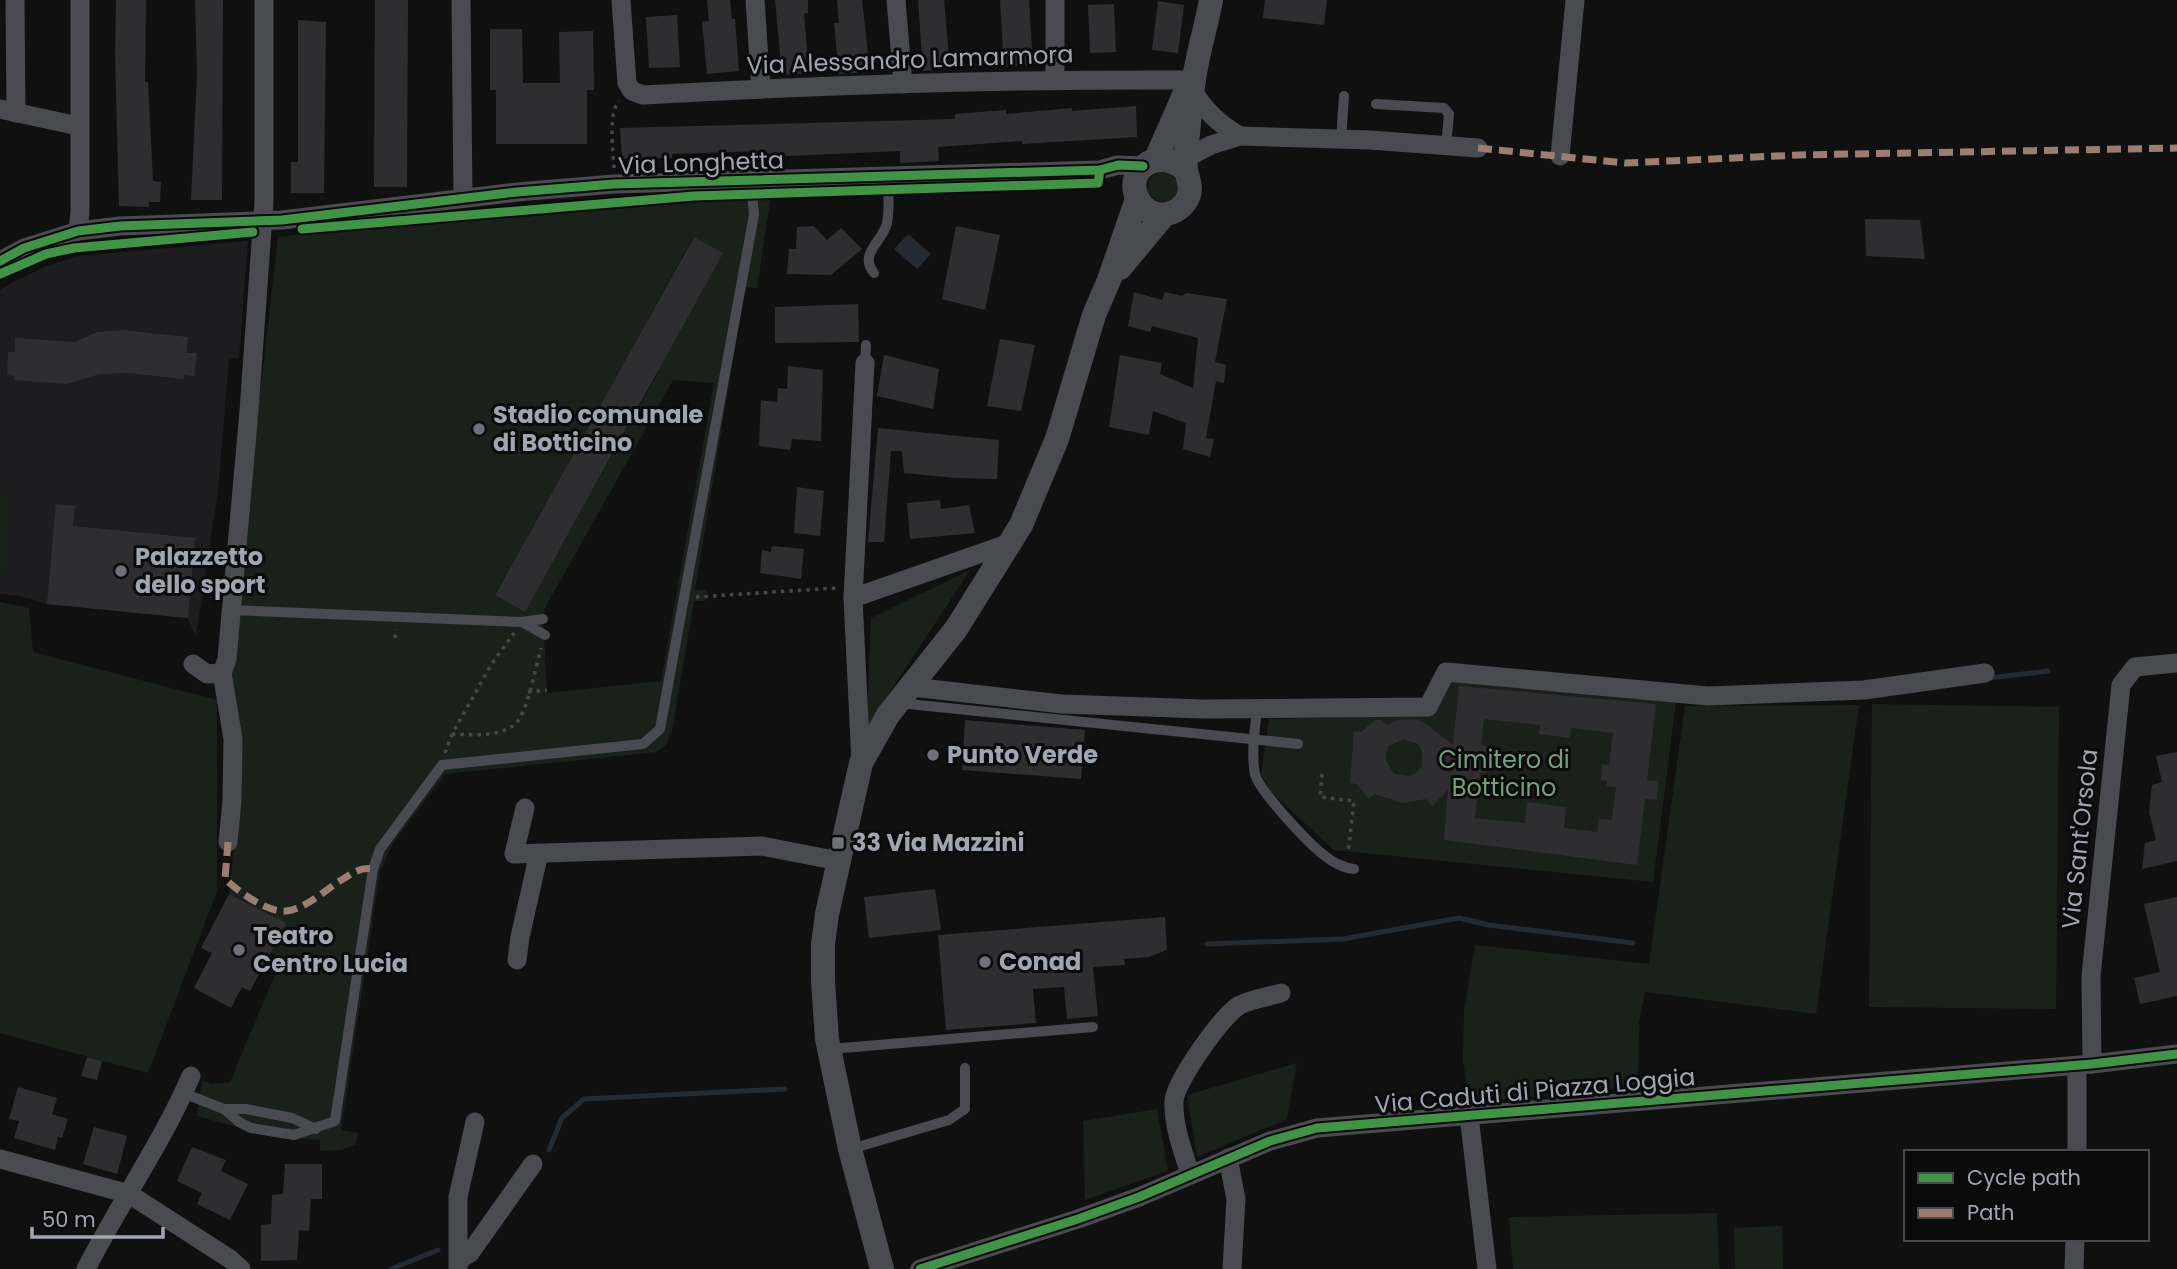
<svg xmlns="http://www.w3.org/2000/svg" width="2177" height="1269" viewBox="0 0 2177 1269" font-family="Poppins,sans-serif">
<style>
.built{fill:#1d1d1f}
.green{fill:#1a211b;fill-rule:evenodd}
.water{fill:#242a32}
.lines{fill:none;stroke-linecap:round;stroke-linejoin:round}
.stream{stroke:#242a32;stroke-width:5}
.building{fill:#2e2e30;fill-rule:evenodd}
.path{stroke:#46474b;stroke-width:3.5;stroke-dasharray:3.5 5;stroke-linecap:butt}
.service{stroke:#4a4b50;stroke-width:10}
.minor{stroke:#4a4b50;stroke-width:19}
.tertiary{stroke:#4a4b50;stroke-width:24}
.quiet{stroke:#9b7d72;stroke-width:7;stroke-dasharray:14 7;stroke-linecap:butt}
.cycleway-casing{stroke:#0b0b0c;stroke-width:13}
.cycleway{stroke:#419447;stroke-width:9}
.poi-dot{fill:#6e717a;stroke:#0b0b0c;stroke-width:2.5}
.labels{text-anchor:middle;stroke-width:6;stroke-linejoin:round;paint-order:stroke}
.street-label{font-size:24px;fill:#a0a5b2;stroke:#0b0b0c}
.poi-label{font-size:24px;font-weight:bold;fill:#a0a5b2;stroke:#0b0b0c;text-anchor:start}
.park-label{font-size:24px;fill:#769f7b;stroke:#0b0b0c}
</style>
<rect width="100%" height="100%" fill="#101011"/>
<polygon class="built" points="248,241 239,358 229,358 218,491 196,636 187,618 47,604 20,596 0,594 0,290 15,281 49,265 79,256"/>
<g class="green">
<circle cx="1163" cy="187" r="15"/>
<path d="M 771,195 L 757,288 L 745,287 L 695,590 L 707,590 L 705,601 L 694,601 L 672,731 L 666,745 L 657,752 L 445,774 L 392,845 L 380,871 L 341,1130 L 358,1133 L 355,1145 L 341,1150 L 320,1151 L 320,1140 L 273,1137 L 197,1116 L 202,1080 L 211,1084 L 230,1082 L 281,960 L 270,952 L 285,924 L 229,894 L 235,837 L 228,674 L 278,237 L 474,215 ZM 693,237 L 722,253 L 633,347 ZM 629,354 L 659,371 L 525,611 L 495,594 ZM 673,380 L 714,383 L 661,681 L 547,693 L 543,619 L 545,608 Z"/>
<polygon points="0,493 11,494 6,575 0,574"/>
<polygon points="970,570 867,727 871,618"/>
<polygon points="0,602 29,608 33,652 217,700 217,891 148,1073 0,1033"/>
<polygon points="1449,675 1676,702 1653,882 1334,850 1271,792 1261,774 1269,719 1428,714"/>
<polygon points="1872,704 2059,707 2056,1009 1869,1007"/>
<polygon points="1859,705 1816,1014 1645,992 1639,1022 1638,1086 1469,1103 1463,1059 1464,1011 1475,945 1649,964 1685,706"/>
<polygon points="1297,1063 1287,1119 1197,1157 1187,1095"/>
<polygon points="1157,1109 1168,1171 1085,1200 1083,1121"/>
<polygon points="1717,1213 1719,1269 1513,1269 1509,1217"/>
<polygon points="1782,1226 1783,1269 1735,1269 1734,1228"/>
</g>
<polygon class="water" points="908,234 931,254 917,269 894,249"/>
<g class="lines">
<g class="stream">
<polyline points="1989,678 2048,671"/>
<polyline points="1207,944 1343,939 1459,918 1489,925 1633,943"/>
<polyline points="549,1150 562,1118 584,1099 785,1089"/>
<polyline points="391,1269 438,1250"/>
</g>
</g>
<g class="building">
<polygon points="116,0 146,0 145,82 148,82 153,181 161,182 160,202 149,202 149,207 119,206 115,55"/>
<polygon points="195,0 223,0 222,200 191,200 197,73"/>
<polygon points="375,0 408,0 407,187 374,187"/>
<polygon points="707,0 730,0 732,19 735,19 739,71 707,74 702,22 709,21"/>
<polygon points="775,0 808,0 808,13 804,14 809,73 782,75"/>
<polygon points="837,0 862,0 870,72 839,74 834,23 839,23"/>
<polygon points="918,0 944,0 950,69 923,71"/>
<polygon points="1000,0 1029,0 1033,65 1004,67"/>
<polygon points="1265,0 1327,0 1324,25 1263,18"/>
<polygon points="1158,1 1184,5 1178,53 1152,50"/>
<polygon points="1114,4 1116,52 1090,53 1088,5"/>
<polygon points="677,15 680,67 649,68 646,17"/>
<polygon points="298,20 326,22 324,193 291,193 291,162 298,162"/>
<polygon points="490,29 522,29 523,83 560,83 559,32 593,31 594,90 587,90 587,144 496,144 496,90 490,90"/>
<polygon points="1136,106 1137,137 1022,144 1022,141 938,147 939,161 900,163 900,151 765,157 765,151 672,154 672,158 622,159 620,128 955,119 955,114 1006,110 1006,114 1072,108 1072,111"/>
<polygon points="1865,219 1920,220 1925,259 1866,256"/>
<polygon points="814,226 827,240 841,228 862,249 831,275 787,274 789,249 796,249 797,227"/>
<polygon points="956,226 1000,235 985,310 942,299"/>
<polygon points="694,237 723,253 525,612 495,595"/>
<polygon points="1134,292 1162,300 1165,292 1182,296 1186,293 1227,299 1215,362 1226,365 1224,383 1216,381 1206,438 1214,439 1210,457 1183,449 1186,423 1153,411 1149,435 1109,427 1120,355 1162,363 1160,374 1193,388 1198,338 1152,326 1150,332 1128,326"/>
<polygon points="858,304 859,342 775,343 775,307"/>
<polygon points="122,330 188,337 186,353 197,353 194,376 184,375 184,379 127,373 100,374 67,384 14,380 14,376 7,375 8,352 15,352 15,338 75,342 97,332"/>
<polygon points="1000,339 1035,345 1021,411 987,406"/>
<polygon points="884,355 939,369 933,409 877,396"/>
<polygon points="788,366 823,370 821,441 792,439 790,450 759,446 761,400 777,402 778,388 787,389"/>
<polygon points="878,428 999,440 997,479 956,478 904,473 902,451 891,451 884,542 868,542"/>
<polygon points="797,487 824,491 820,536 794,533"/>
<polygon points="940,500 941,509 969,505 975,533 910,539 907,503"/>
<polygon points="56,504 75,506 73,526 195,538 188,618 47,604"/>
<polygon points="772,546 804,549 801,579 760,573 762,550 771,552"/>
<path d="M 1459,686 L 1656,704 L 1647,780 L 1658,781 L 1657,800 L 1645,799 L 1637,865 L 1444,840 L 1448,790 L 1432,806 L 1426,799 L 1402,803 L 1375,794 L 1369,799 L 1357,784 L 1350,783 L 1354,731 L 1361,732 L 1375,720 L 1382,720 L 1387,725 L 1397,720 L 1416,719 L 1425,723 L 1453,745 ZM 1484,719 L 1540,725 L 1539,734 L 1570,738 L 1571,728 L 1613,733 L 1609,765 L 1602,764 L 1601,780 L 1607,781 L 1607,786 L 1616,787 L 1612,820 L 1599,819 L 1597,832 L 1564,828 L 1566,807 L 1527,802 L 1525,823 L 1475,818 L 1480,773 L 1486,773 L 1489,746 L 1481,746 ZM 1403,739 L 1418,744 L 1422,751 L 1422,766 L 1417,772 L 1410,776 L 1394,774 L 1386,761 L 1386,753 L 1389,746 Z"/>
<polygon points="965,720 1085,730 1081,779 962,770"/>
<polygon points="2177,752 2177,861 2142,869 2145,843 2156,840 2149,812 2152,785 2162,782 2156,756"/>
<polygon points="935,889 941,930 869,938 864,897"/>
<polygon points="229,894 286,923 250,991 242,987 231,1008 194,988 212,953 201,948"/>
<polygon points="2177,897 2177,996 2140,1004 2134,978 2160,972 2144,904"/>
<polygon points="1165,917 1167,950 1149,957 1124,959 1125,965 1093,967 1098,1016 1067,1019 1064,987 1033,989 1036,1023 946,1030 938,935"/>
<polygon points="87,1057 102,1061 97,1080 81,1076"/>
<polygon points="18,1087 57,1098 52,1114 68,1119 62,1138 58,1137 55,1150 14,1138 19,1121 9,1119"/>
<polygon points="94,1127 127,1136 117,1174 83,1164"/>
<polygon points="192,1147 226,1160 221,1171 248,1184 230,1220 197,1204 202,1193 177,1181"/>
<polygon points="285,1164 322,1164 322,1199 311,1199 309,1231 299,1230 297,1260 261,1261 261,1225 271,1224 272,1195 283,1194"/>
</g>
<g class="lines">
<g class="path">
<path d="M 614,168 C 613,151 608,113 619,101"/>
<polyline points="696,597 836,588"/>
<polyline points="395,638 395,629"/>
<polyline points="528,692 547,690"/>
<path d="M 452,734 C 471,735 496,737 513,726 C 527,717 536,665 541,648"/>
<polyline points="445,753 452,734 491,665 514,633"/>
<polyline points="1322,774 1320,797 1354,801 1348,854"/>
</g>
<g class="service">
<polyline points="1376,104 1444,108 1449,114 1446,146"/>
<polyline points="1341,140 1344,96"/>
<path d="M 874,273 C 858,253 883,242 887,223 C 890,208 888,192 888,177"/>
<polyline points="865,363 866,345"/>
<polyline points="231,610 521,622 543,619"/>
<polyline points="522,622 545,635"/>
<polyline points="899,703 1298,744"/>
<path d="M 1257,709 C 1255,730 1251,752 1255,774 C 1259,791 1309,844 1325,856 C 1332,862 1344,868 1354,869"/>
<polyline points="830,1049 1093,1027"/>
<polyline points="183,1093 224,1109 246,1109 292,1118 316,1129"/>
<polyline points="224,1109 239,1122 251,1128 294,1135 335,1121 373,869 380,849 442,765 643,744 660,729 754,215 751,181"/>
<polyline points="851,1149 949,1120 965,1109 965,1068"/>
</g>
<g class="minor">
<polyline points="15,0 16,113"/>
<polyline points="461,0 463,198"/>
<path d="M 621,0 L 627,83 L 632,91 L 643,95 C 825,85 1008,79 1190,80"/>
<polyline points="755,0 761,89"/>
<polyline points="896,0 903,84"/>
<polyline points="1055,0 1055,79"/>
<polyline points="0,109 78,126"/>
<polyline points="1240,136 1370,140 1478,148"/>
<polyline points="1560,156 1575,0"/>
<path d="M 1186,158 L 1211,145 L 1240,136 C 1220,125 1205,111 1193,91"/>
<polyline points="78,231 80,211 80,0"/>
<polyline points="0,261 24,248 78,231 120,226 282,220 517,192 614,184 1100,170 1118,165 1143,166"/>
<polyline points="853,598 865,363"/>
<polyline points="193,664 207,674 222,673 227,659 249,411 264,201 264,0"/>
<polyline points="222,673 233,739 232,801 228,842"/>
<polyline points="912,687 1062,704 1202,709 1428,707 1446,672 1708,696 1864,690 1985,673"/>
<polyline points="861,763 853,598 1013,542"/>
<polyline points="525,808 514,854 762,846 839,861"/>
<polyline points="517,960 520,937 539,853"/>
<polyline points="2092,1064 2091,976 2121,685 2135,667 2177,663"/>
<polyline points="1469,1116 1487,1269"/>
<polyline points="2077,1152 2077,1066"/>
<polyline points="1228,1158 1236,1199 1232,1269"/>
<polyline points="0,1159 129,1194 230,1259 241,1269"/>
<path d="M 1190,1174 C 1183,1151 1173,1126 1174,1101 C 1175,1082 1223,1014 1240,1005 C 1252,999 1268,997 1281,993"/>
<polyline points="459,1260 470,1253 533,1164"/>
<path d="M 86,1269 C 119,1204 162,1143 191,1076"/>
<polyline points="458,1269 458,1197 475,1122"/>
<polyline points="920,1269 1078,1219 1139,1197 1270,1141 1317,1128 2092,1064 2177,1054"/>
<polyline points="2074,1269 2075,1239"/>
</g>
<g class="tertiary">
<polyline points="1156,159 1187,88"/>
<path d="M 1186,171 C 1159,144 1121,171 1139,201 C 1151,222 1181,217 1189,195 C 1192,185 1187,178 1186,169 C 1185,161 1186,151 1187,142 C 1190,118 1191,92 1196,68 C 1200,45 1207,23 1211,0"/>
<polyline points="1120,268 1164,215"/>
<polyline points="882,1269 850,1149 827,1039 823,981 823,944 827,914 861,763 888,715 956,629 1021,525 1057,439 1094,315 1109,280 1137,199"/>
</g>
<g class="quiet">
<polyline points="1478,148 1625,163 1799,155 2177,148"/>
<path d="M 228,842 L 225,879 C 238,891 267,913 286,911 C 306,909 326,889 343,879 C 353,873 360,867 373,869"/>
</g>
<defs>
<g id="cycleway">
<polyline points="302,229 694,196 1098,183 1100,170"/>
<polyline points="0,261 24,248 78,231 120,226 282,220 517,192 614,184 1100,170 1118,165 1143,166"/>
<polyline points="0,274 46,254 74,248 253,232"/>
<polyline points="920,1269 1078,1219 1139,1197 1270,1141 1317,1128 2092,1064 2177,1054"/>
</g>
</defs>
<use href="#cycleway" class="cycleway-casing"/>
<use href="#cycleway" class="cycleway"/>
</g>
<g class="poi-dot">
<circle cx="479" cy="429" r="7"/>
<circle cx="121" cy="571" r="7"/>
<circle cx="933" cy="755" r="7"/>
<rect x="831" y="836" width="14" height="14" rx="3.5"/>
<circle cx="239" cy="950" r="7"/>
<circle cx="985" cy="962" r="7"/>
</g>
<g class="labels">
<g class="street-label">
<text transform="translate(910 60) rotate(-2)" y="8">Via Alessandro Lamarmora</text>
<text transform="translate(701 163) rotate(-2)" y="8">Via Longhetta</text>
<text transform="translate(2080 839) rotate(-84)" y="8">Via Sant'Orsola</text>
<text transform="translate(1535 1091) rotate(-5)" y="8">Via Caduti di Piazza Loggia</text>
</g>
<g class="poi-label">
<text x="493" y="423">Stadio comunale<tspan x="493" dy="28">di Botticino</tspan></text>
<text x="135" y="565">Palazzetto<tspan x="135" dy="28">dello sport</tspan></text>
<text x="947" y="763">Punto Verde</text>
<text x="852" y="851">33 Via Mazzini</text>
<text x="253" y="944">Teatro<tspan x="253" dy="28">Centro Lucia</tspan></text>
<text x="999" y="970">Conad</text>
</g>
<g class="park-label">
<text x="1504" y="768">Cimitero di<tspan x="1504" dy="28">Botticino</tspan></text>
</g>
</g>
<rect x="1904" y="1150" width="245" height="91" fill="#0b0b0c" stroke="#47494e" stroke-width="2"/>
<rect x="1918" y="1173" width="35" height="10" fill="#419447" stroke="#47494e" stroke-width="2"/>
<text x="1967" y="1185" font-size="21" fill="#a0a5b2">Cycle path</text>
<rect x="1918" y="1208" width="35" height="10" fill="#9b7d72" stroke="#47494e" stroke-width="2"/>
<text x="1967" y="1220" font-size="21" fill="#a0a5b2">Path</text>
<path d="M32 1227v10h131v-10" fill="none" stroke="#a0a5b2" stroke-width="3.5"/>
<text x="42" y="1227" font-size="21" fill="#a0a5b2" stroke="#0b0b0c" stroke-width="5" paint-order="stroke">50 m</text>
</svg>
